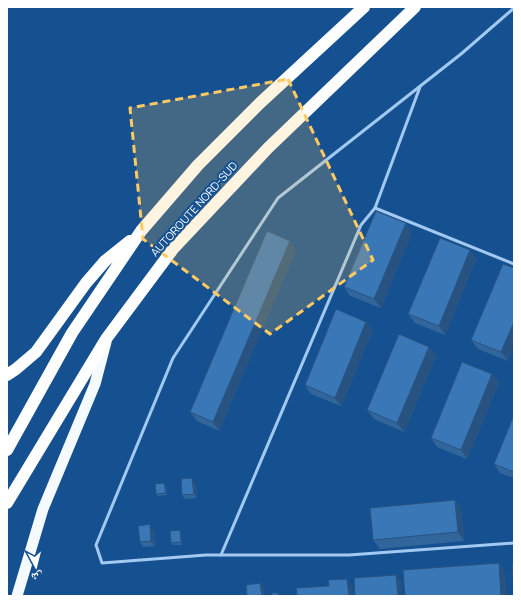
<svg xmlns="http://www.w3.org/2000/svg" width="521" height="603" viewBox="0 0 521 603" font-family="Manrope,'Noto Naskh Arabic',sans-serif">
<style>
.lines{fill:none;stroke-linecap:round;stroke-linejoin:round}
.service{stroke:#a1c9f1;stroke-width:3}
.trunk{stroke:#f5faff;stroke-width:11}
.motorway{stroke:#fff;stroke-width:12}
.wall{fill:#31669d}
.shaded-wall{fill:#285380}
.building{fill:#3977b7;stroke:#285380}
.marked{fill:#ffca61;fill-opacity:0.2;stroke:#ffca61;stroke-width:3;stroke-dasharray:8 5;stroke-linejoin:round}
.labels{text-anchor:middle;stroke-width:4;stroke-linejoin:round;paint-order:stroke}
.street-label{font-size:11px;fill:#fff;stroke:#155090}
</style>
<rect width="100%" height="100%" fill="#155090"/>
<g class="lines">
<g class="service">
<polyline points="514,8 461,54 278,198 173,358 96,545 102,563 206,555 349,555 514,543"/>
<polyline points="420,87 375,208 514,264"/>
<polyline points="221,555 361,225 375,208"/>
</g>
<polyline class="trunk" points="17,596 43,509 95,384 106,342"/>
<g class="motorway">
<polyline points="7,375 16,369 36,352 86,283 105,261 130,241"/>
<polyline points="7,450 72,333 141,231 198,165 260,103 364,7"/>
<polyline points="7,503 106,339 173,249 268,148 415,7"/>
</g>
</g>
<g class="wall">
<polygon points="406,223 412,232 381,308 350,296 344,287"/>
<polygon points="296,250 219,431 197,421 190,412"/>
<polygon points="470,250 476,259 445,335 415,323 408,314"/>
<polygon points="503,264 508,361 478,349 471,340"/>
<polygon points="366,322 373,330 341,406 311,394 305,385"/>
<polygon points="429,347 436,356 404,432 374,419 367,410"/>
<polygon points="492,374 499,383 467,459 437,447 431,438"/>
<polygon points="514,415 514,478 500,473 494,464"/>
<polygon points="164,483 166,485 167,495 158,496 156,494"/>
<polygon points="196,483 197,498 185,499 182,495"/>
<polygon points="455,500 461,509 464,541 380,549 373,540"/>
<polygon points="153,529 155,546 143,547 140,542"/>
<polygon points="181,533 182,545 173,545 171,543"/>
</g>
<g class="shaded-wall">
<polygon points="406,223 412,232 381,308 374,299"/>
<polygon points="290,241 296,250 219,431 213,422"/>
<polygon points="470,250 476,259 445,335 439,326"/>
<polygon points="366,322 373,330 341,406 335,398"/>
<polygon points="514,322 514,346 508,361 501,352"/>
<polygon points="429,347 436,356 404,432 397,423"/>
<polygon points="492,374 499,383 467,459 461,450"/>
<polygon points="192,478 196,483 197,498 194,494"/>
<polygon points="164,483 166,485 167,495 166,493"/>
<polygon points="455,500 461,509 464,541 458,532"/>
<polygon points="150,524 153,529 155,546 151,541"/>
<polygon points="180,530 181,533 182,545 181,542"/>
<polygon points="499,563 505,572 507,596 501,596"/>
<polygon points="396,575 401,582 402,596 398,596"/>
<polygon points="347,579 352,586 353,596 349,596"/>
<polygon points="260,583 264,588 264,596 262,596"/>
</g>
<g class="building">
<polygon points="376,211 406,223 374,299 344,287"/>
<polygon points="267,231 290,241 213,422 190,412"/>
<polygon points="440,238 470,250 439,326 408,314"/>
<polygon points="503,264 514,268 514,322 501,352 471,340"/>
<polygon points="336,309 366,322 335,398 305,385"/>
<polygon points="399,334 429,347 397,423 367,410"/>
<polygon points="462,362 492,374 461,450 431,438"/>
<polygon points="514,415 514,472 494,464"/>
<polygon points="192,478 194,494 182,495 181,479"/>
<polygon points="164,483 166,493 156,494 155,484"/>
<polygon points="455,500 458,532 373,540 370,508"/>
<polygon points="150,524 151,541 140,542 138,526"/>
<polygon points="180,530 181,542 171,543 170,531"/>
<polygon points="499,563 501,596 405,596 403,570"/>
<polygon points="512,565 514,565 514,596"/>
<polygon points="396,575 398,596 355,596 354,578"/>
<polygon points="347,579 349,596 297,596 296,588 329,586 328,580"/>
<polygon points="260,583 262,596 247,596 246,585"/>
<rect x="272" y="593" width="6" height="3"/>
</g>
<path class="marked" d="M 288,79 L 373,260 L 270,334 L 143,239 L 130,108 Z"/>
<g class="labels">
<g class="street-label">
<text transform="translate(194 209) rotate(-48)" y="4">AUTOROUTE NORD-SUD</text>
</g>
</g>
<rect width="521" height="603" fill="none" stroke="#ffffff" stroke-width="16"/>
<g transform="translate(36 567) rotate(173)" stroke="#155090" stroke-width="3" paint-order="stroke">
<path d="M0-3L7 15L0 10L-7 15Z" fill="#ffffff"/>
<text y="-6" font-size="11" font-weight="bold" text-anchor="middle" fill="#ffffff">ش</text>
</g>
</svg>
